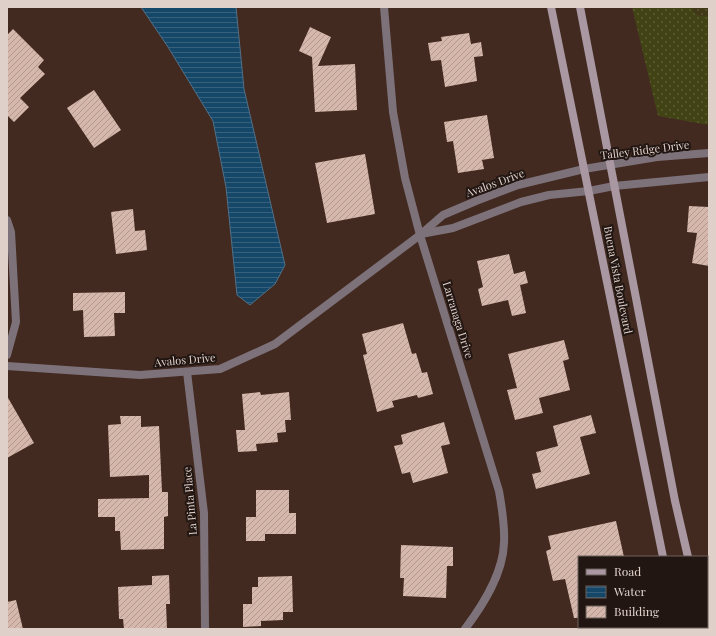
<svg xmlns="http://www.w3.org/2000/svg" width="716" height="636" viewBox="0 0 716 636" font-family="'Playfair Display',serif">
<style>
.grass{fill:url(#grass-dots)}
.sand{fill:url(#sand-dots)}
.water{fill:url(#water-rules);stroke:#527086}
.building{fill:url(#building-hatch)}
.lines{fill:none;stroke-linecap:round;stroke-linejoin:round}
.minor{stroke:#7e727a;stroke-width:8}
.tertiary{stroke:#7e727a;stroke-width:8}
.secondary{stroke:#a997a2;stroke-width:8}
.labels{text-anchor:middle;stroke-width:4;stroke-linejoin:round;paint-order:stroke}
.street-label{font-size:11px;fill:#e0d0ca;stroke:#211612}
</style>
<defs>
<pattern id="grass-dots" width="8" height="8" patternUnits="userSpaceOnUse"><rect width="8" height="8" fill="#424314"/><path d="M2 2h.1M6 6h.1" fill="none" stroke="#5d5d35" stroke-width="1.8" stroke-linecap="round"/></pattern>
<pattern id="sand-dots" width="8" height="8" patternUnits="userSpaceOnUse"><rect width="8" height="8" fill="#413818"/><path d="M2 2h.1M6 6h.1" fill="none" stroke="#5c5438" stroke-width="1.8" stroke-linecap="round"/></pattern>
<pattern id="water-rules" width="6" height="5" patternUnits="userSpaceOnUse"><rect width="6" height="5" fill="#154769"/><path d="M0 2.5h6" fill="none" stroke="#37607d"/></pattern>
<pattern id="building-hatch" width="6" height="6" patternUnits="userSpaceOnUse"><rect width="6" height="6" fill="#d5b7ab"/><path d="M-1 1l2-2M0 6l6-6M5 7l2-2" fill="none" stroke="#b09990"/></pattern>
</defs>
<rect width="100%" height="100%" fill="#422a21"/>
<polygon class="grass" points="632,7 709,7 709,125 658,116"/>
<path class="sand" d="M 692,7 L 709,7 L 709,16 C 701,17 693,16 692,7 Z"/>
<polygon class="water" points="141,7 236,7 244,89 285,265 275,284 250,305 237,295 226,187 213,121 168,47"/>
<g class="building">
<polygon points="310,27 331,37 318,66 355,64 357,110 315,112 312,57 299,51"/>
<polygon points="13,29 44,60 38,67 45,74 20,98 29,107 14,122 7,115 7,35"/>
<polygon points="469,33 471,44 481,42 483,56 474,57 477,81 445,87 441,60 431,61 428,43 442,41 441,37"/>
<polygon points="94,90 121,130 94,148 67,108"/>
<polygon points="487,115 494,158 482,160 484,169 458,173 453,141 447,142 444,122"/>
<polygon points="365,154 375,214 327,223 315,163"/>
<polygon points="689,206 709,207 709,266 692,263 697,233 687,232"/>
<polygon points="133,209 135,231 145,230 147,250 116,254 111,212"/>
<polygon points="509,254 514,274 525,271 528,283 520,285 526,313 512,316 508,300 482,306 478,289 483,287 477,261"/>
<polygon points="125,292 125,313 114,313 115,336 84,337 83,310 73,311 73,293"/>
<polygon points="403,323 412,354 416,353 422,373 427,372 433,394 418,398 417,395 392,401 394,407 377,412 363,355 367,354 362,334"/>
<polygon points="564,340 569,359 563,361 570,390 539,398 543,413 515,420 507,390 517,388 508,354"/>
<polygon points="260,392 261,395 289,392 291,420 285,420 286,432 277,433 278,442 256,444 257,451 238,452 236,430 245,430 242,394"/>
<polygon points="7,396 34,443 7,458"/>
<polygon points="591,415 596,433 580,437 590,474 536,489 532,474 541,472 536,452 558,446 553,426"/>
<polygon points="120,416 141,416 141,427 159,426 162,492 168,492 168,516 164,517 164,549 121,550 120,531 115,531 115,517 98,517 98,499 149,498 149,475 110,477 108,425 121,424"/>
<polygon points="444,422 450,444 441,446 448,473 413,483 410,472 402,474 394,446 403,444 401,435"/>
<polygon points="256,490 289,490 289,513 296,513 296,534 265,534 265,541 246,541 246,517 256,517"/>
<polygon points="616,521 624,557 579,557 579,618 574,618 565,579 553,581 546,551 551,549 548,536"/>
<polygon points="401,545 453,547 453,566 447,566 446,598 403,596 404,578 400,578"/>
<polygon points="169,575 170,604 166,604 167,629 124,629 123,619 119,619 118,587 152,585 152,576"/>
<polygon points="292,576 293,612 283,612 283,620 261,621 261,626 243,627 243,604 252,604 252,587 258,587 258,577"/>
<polygon points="16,600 23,629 7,629 7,602"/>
</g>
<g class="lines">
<g class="minor">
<path d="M 384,7 L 393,112 L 405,178 L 420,235 L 499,491 C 502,508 505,526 504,543 C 503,574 483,605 465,629"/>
<polyline points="7,220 11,232 16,322 7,355"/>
<polyline points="421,234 453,228 521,202 549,195 589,191"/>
<polyline points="7,366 140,375 220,369 275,344 420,235 443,215 476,201 518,185 584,169"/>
<polyline points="187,372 204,513 205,629"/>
</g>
<g class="tertiary">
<polyline points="584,169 657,157 709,153"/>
<polyline points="589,191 614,186 709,177"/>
</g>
<g class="secondary">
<polyline points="551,7 663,557"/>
<polyline points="580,7 675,501 688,557"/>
<polyline points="678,627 678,629"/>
<polyline points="704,627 704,629"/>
</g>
</g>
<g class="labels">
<g class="street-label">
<text transform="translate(645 150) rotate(-7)" y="4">Talley Ridge Drive</text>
<text transform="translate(495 183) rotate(-20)" y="4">Avalos Drive</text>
<text transform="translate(618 280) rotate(79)" y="4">Buena Vista Boulevard</text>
<text transform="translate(458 320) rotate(73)" y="4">Larranaga Drive</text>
<text transform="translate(185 360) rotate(-5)" y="4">Avalos Drive</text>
<text transform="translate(190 501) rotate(-95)" y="4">La Pinta Place</text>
</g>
</g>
<rect width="716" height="636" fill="none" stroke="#e0d0ca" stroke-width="16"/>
<rect x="578" y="556" width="130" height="72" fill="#211612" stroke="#6d605c"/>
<rect x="586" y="569" width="20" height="6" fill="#a997a2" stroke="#6d605c"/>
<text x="614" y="576" font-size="12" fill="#e0d0ca">Road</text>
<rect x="586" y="586" width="20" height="12" fill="url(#water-rules)" stroke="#6d605c"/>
<text x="614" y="596" font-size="12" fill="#e0d0ca">Water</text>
<rect x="586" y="606" width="20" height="12" fill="url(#building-hatch)" stroke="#6d605c"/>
<text x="614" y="616" font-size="12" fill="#e0d0ca">Building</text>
</svg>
